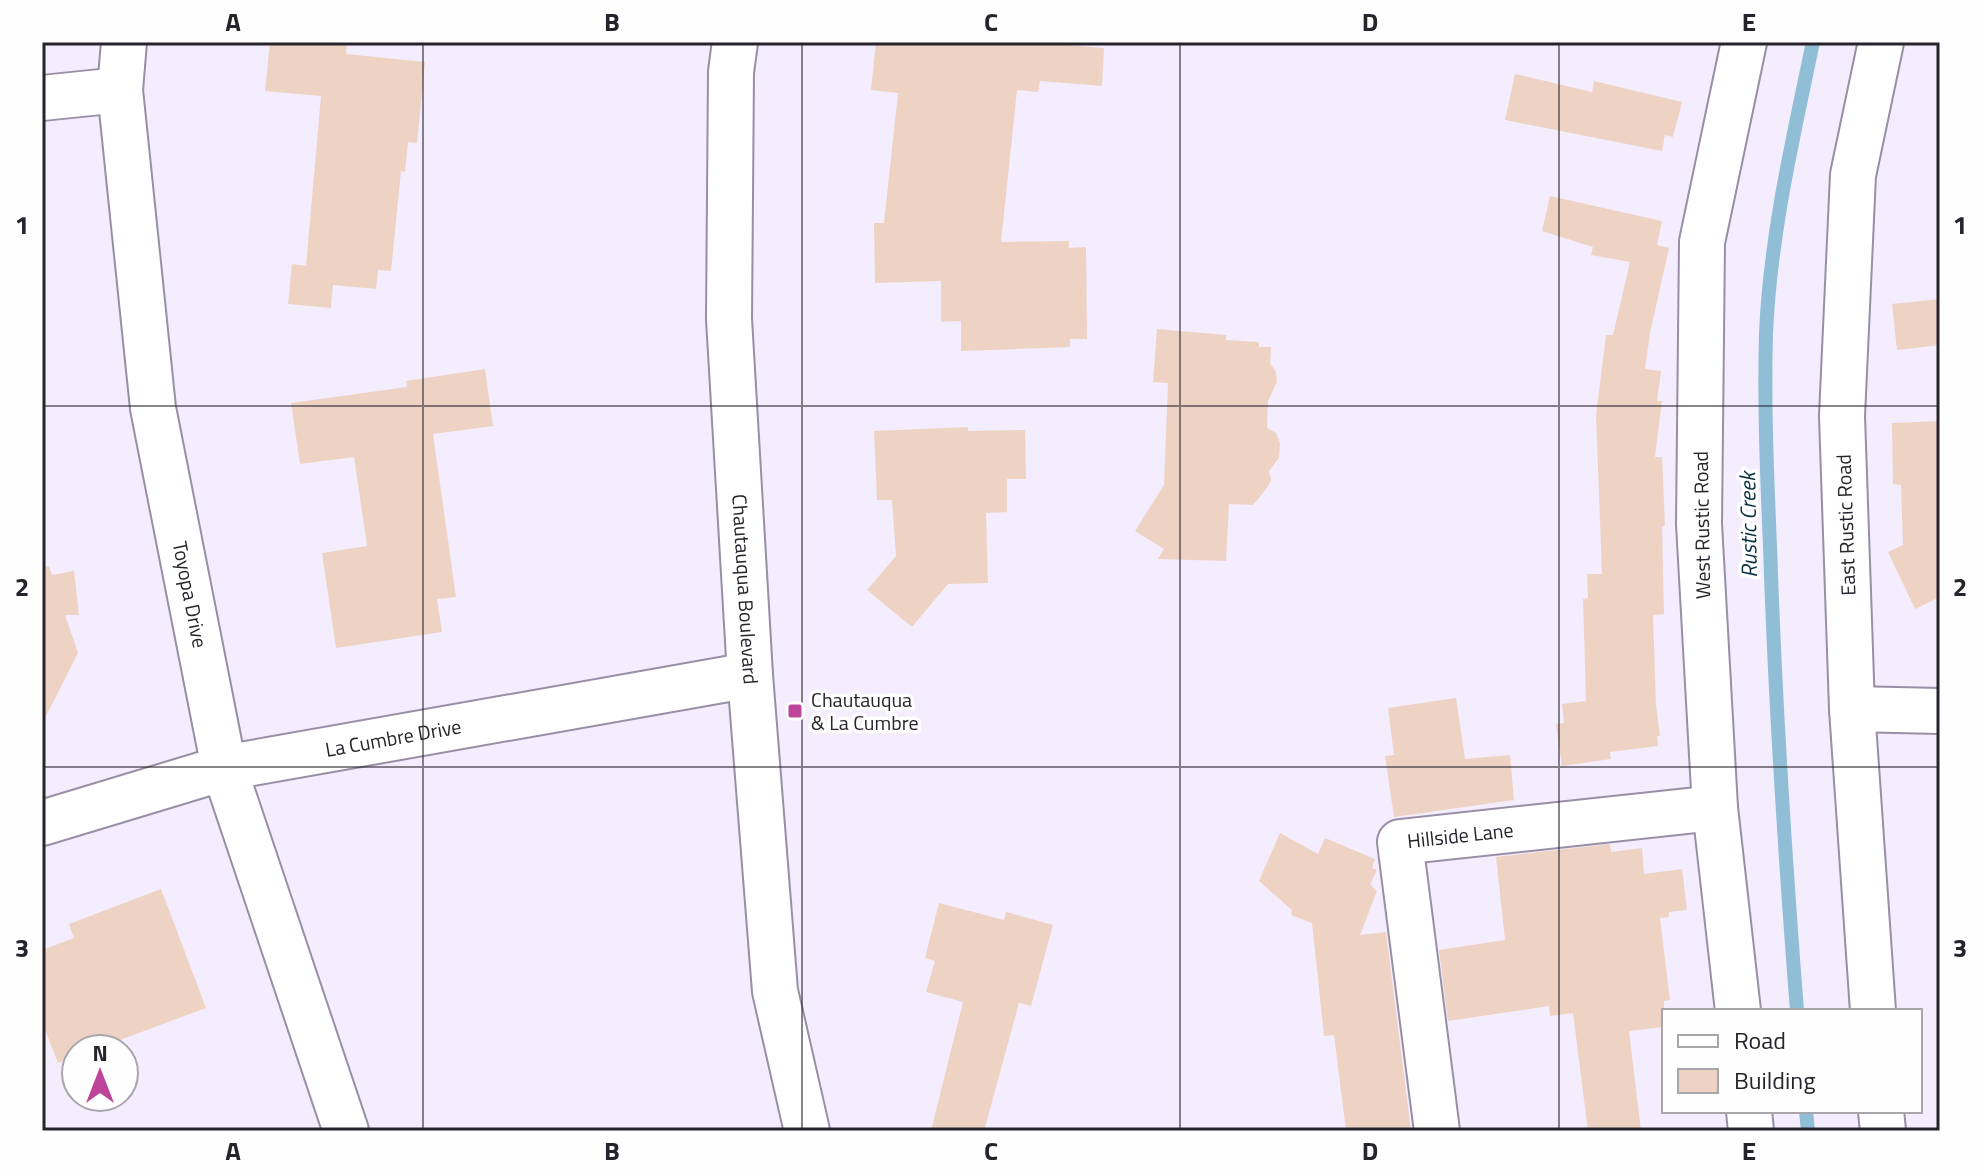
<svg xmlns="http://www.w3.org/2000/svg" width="1982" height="1173" viewBox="0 0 1982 1173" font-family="'Titillium Web',sans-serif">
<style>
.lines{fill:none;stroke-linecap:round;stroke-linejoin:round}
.stream{stroke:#91bed7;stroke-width:14}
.building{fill:#eed3c4}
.minor-casing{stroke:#988fa7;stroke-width:48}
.minor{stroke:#fff;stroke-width:44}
.grid{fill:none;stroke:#26232c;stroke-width:2;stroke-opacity:0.55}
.poi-dot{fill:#bc4499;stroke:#fefefe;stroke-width:3}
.labels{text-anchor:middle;stroke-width:7;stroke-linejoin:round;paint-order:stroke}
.street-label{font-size:20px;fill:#26232c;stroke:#fefefe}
.poi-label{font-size:20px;fill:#26232c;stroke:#fefefe;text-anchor:start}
.water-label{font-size:22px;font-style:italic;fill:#072f41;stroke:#fefefe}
.neatline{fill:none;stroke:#26232c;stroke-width:3}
.grid-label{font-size:26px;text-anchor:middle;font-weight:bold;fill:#26232c}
</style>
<rect width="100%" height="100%" fill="#f3edfd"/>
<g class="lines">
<g class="stream">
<path d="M 1797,1011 C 1785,856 1775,701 1770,546 C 1767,476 1764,405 1766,334 C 1770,236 1793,138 1813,42"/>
<polyline points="1806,1111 1808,1131"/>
</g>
</g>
<g class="building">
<polygon points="270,42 347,42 346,54 425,62 417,143 408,142 405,172 401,171 391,271 378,270 376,289 333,285 331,308 288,304 292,264 306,266 321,96 265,91"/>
<polygon points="876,42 1027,42 1104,48 1102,86 1040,81 1038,92 1017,90 1001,242 1069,241 1069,248 1086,247 1087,339 1070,339 1070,347 961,351 961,321 941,322 941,281 875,283 874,223 884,223 898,93 871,90"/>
<polygon points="1515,74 1592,92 1594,81 1682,102 1673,137 1665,135 1662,151 1505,120"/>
<polygon points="1550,196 1662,221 1657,245 1669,248 1650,333 1645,369 1661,371 1657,401 1662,401 1655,457 1662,457 1665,526 1662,526 1664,614 1653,615 1656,706 1660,736 1657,736 1658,746 1610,752 1611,759 1562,766 1556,724 1564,723 1562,704 1586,701 1583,599 1588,598 1587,574 1602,574 1596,415 1606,335 1613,335 1630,262 1591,255 1593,247 1542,231"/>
<polygon points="1940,299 1940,345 1897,350 1892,304"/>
<polygon points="1157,329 1226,335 1226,340 1259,342 1259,347 1271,347 1270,363 1276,372 1277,382 1268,401 1267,428 1276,433 1280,443 1279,458 1269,471 1271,480 1267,488 1253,505 1229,504 1226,561 1158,559 1164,549 1135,531 1164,485 1168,383 1153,382"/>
<polygon points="485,369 493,426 433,434 456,597 437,599 442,632 336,648 322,553 367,546 354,457 300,464 291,403 407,387 406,381"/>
<polygon points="1940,421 1940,597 1915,609 1888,552 1903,545 1901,485 1893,484 1892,423"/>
<polygon points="968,427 968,431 1025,430 1026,479 1007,479 1007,512 986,513 988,583 948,584 912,627 867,590 896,556 892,500 877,500 874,431"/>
<polygon points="49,566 52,575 74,571 79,615 65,615 78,653 42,724 42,567"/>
<polygon points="1456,698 1465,759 1510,755 1514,800 1394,817 1385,756 1394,755 1388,708"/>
<polygon points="1280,833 1318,854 1325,838 1375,859 1372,868 1377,870 1370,884 1377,891 1360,935 1386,932 1411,1131 1346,1131 1334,1035 1324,1036 1312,923 1291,915 1292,910 1259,881"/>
<polygon points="1610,844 1611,852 1642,848 1644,874 1682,869 1687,910 1669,912 1669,917 1660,918 1670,1000 1664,1001 1664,1027 1629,1031 1641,1131 1588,1131 1573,1013 1550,1016 1549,1006 1448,1021 1439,950 1505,940 1496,857"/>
<polygon points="161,889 206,1008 96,1049 76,1049 76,1056 58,1063 42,1022 42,950 74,938 69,924"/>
<polygon points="939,903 1004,920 1006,912 1053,925 1031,1006 1019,1003 984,1131 931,1131 963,1002 926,992 935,961 925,958"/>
</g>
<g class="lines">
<defs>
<g id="minor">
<path id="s1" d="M 124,42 L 120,90 L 153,408 L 224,768 L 346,1131"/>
<path id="s2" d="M 735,42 L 731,72 L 729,319 L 750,675 L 775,991 L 807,1131"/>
<polyline points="42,98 120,90"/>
<polyline points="1852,709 1940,711"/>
<path id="s3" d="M 42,823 L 224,768 L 750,675"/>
<polyline points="1738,1011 1715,808 1699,524 1702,242 1744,42"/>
<polyline points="1873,1011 1852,709 1842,416 1853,175 1881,42"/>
<polyline points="1749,1111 1751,1131"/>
<polyline points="1881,1111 1883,1131"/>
<path id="s4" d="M 1437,1131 L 1400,842 L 1715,808"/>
</g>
</defs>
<use href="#minor" class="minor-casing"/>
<use href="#minor" class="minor"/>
</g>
<path class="grid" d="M 423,42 L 423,1131M 802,42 L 802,1131M 1180,42 L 1180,1131M 1559,42 L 1559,1131M 42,406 L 1940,406M 42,767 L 1940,767"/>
<rect class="poi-dot" x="787" y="703" width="16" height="16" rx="4"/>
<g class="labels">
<g class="street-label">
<text transform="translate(1702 525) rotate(-91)" y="7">West Rustic Road</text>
<text transform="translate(1846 525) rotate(-92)" y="7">East Rustic Road</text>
<text dy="7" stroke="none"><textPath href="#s2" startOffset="548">Chautauqua Boulevard</textPath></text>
<text dy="7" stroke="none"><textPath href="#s1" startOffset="558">Toyopa Drive</textPath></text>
<text dy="7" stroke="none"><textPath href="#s3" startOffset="362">La Cumbre Drive</textPath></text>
<text dy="7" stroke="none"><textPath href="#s4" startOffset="352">Hillside Lane</textPath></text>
</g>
<g class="poi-label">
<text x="811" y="707">Chautauqua<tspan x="811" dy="23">&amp; La Cumbre</tspan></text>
</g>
<g class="water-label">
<text transform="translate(1748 525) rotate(-91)" y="8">Rustic Creek</text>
</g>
</g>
<rect width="1982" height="1173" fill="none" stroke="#fefefe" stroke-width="88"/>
<rect x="1662" y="1009" width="260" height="104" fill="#fefefe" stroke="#a8a6aa" stroke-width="2"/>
<rect x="1678" y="1035" width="40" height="12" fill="#ffffff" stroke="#a8a6aa" stroke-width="2"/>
<text x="1734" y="1049" font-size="24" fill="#26232c">Road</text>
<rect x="1678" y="1069" width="40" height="24" fill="#eed3c4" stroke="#a8a6aa" stroke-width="2"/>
<text x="1734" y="1089" font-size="24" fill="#26232c">Building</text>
<g transform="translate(100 1073)"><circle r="38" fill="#fefefe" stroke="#a8a6aa" stroke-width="2"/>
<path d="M0-6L14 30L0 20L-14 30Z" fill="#bc4499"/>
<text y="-12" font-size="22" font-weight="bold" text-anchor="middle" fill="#26232c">N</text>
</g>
<rect x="44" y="44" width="1894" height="1085" class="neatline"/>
<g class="grid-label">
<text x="233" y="31">A</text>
<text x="612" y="31">B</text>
<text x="991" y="31">C</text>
<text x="1370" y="31">D</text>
<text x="1749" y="31">E</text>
<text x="22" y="234">1</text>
<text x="1960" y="234">1</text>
<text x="22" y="596">2</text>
<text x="1960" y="596">2</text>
<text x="22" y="957">3</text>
<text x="1960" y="957">3</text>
<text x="233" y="1160">A</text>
<text x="612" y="1160">B</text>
<text x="991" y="1160">C</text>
<text x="1370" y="1160">D</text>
<text x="1749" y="1160">E</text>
</g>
</svg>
